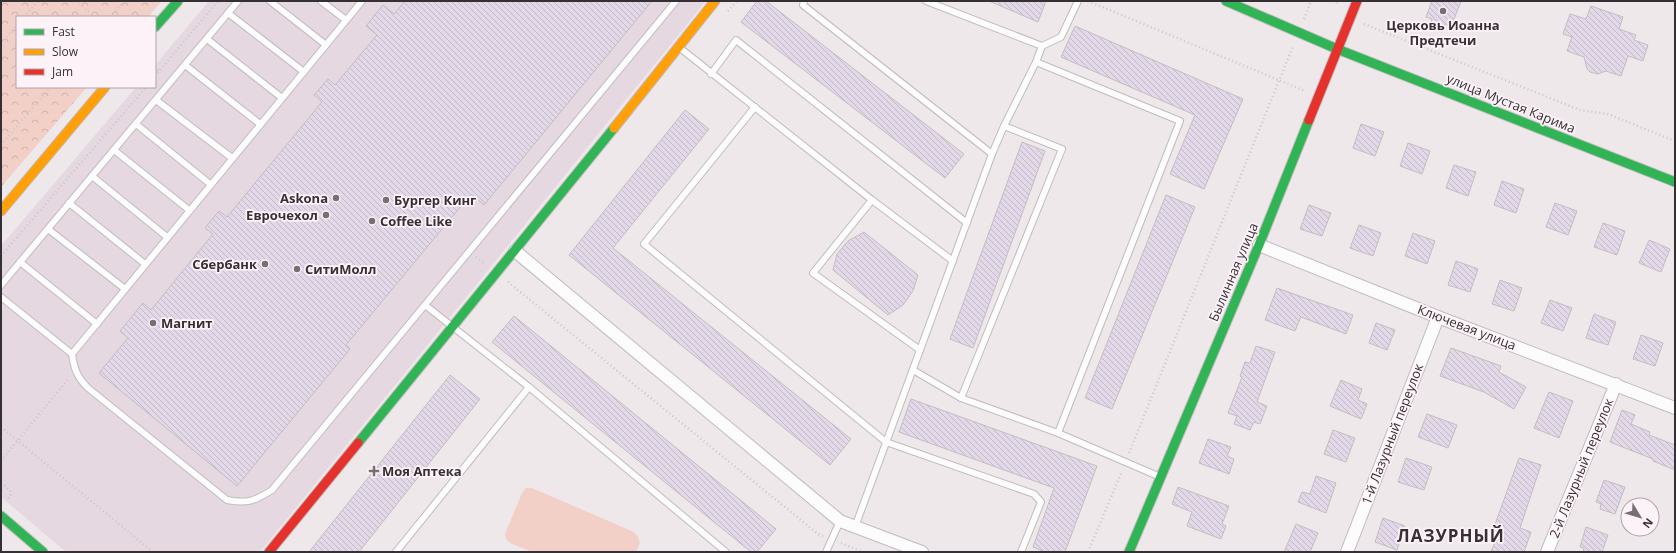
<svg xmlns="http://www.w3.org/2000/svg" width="1676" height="553" viewBox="0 0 1676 553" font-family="'Open Sans',sans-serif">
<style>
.built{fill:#e6d8e0}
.park{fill:url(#park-crowns)}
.pitch{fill:#f2d0c7}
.building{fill:url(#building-back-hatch);stroke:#c1bec1}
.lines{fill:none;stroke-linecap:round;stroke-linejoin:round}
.lane-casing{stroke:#c1bbbe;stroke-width:8}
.street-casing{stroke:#c1bbbe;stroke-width:14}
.fast-casing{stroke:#c1bbbe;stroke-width:11}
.slow-casing{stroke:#c1bbbe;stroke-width:11}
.jam-casing{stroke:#c1bbbe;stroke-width:11}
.path{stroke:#cac7c9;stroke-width:2.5;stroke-dasharray:1 3;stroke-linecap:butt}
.lane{stroke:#fcfcfc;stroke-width:6}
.street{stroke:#fcfcfc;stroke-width:12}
.fast{stroke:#30b455;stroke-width:9}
.slow{stroke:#ff9f0a;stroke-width:9}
.jam{stroke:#e5322d;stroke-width:9}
.poi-dot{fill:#767073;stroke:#fef2f9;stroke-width:1.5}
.labels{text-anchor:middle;stroke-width:3.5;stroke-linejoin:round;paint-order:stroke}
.poi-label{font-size:13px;font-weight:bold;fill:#353033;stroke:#fef2f9;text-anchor:start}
.street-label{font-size:13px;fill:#353033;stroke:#fef2f9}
.district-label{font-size:17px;font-weight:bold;letter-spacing:1px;fill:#353033;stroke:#fef2f9}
</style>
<defs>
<pattern id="park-crowns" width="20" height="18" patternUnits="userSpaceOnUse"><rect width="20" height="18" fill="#f2d0c7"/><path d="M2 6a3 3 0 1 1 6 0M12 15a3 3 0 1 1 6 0" fill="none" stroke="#d0b3ab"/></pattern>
<pattern id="building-back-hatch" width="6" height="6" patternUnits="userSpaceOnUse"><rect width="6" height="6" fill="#e3d8e7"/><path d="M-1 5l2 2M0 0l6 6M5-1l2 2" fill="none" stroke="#c3bac7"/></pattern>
</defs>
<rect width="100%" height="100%" fill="#eee8eb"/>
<polygon class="built" points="209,1 706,1 260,552 66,552 1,497 1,246 136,87 155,87 155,65"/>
<polygon class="park" points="1,1 162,1 148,17 17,17 17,87 87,87 1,187"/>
<polygon class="pitch" points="526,488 532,488 634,532 638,537 640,543 636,552 532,552 510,543 506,539 505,534 522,493"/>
<g class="building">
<polygon points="405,1 652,1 484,205 471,194 346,345 350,349 237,486 99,373 128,338 120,331 143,303 151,310 213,234 205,228 219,211 227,217 322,102 314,95 328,79 335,85 377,35 366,26 383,5 394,14"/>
<polygon points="757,1 766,1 964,154 945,178 741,22"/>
<polygon points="989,1 1046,1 1038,22"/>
<polygon points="1432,1 1461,1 1451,27 1445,24 1442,32 1429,27 1432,19 1426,17"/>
<polygon points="1591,6 1623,17 1619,29 1636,35 1634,40 1648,45 1643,61 1628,56 1621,76 1606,71 1598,74 1590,72 1587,69 1584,57 1567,51 1572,37 1563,34 1570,14 1586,19"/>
<polygon points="1075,26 1243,99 1204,189 1170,174 1195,115 1061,57"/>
<polygon points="685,110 709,129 613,248 851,439 830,465 569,255"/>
<polygon points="1361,124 1384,132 1375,156 1353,148"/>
<polygon points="1022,142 1045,151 973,348 950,339"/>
<polygon points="1408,143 1430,151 1422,174 1400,166"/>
<polygon points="1454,165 1476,172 1468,196 1446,188"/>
<polygon points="1502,181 1524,189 1516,213 1494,205"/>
<polygon points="1166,195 1195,207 1112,409 1085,398"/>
<polygon points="1555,203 1577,211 1568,235 1546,227"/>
<polygon points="1309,205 1331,213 1322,236 1300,229"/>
<polygon points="1603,223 1625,231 1617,255 1594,247"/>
<polygon points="1359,225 1381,233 1373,256 1350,248"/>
<polygon points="864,232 918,275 913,291 903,305 888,315 833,270 837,254 848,241"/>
<polygon points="1413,233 1435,241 1427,264 1405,256"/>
<polygon points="1649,240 1670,249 1661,272 1639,263"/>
<polygon points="1456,261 1478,269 1470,292 1448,285"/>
<polygon points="1500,280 1522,288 1514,311 1492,304"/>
<polygon points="1277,288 1353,315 1346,334 1301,317 1295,331 1265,320"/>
<polygon points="1550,300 1572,308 1563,331 1541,323"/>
<polygon points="1594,314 1616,322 1608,345 1586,338"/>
<polygon points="514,316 776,529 757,552 751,552 492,342"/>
<polygon points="1376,323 1395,330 1387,350 1369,343"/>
<polygon points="1641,335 1663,343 1655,366 1633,359"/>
<polygon points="1256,346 1275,352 1257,402 1267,406 1260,424 1254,422 1250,430 1234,424 1237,416 1228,413 1242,377 1240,376 1245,362 1250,363"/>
<polygon points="1451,348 1501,366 1499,372 1526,387 1514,409 1484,392 1440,376"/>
<polygon points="450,375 480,399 359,552 309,552"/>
<polygon points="1341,380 1362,389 1358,400 1367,404 1361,419 1330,406"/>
<polygon points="1549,392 1573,401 1559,438 1534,428"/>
<polygon points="911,399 1097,466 1065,552 1045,552 1033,547 1054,488 899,432"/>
<polygon points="1622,410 1635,415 1631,424 1650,432 1649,435 1675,445 1675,470 1653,461 1653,459 1610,442"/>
<polygon points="1427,414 1457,425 1448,448 1418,437"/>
<polygon points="1333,430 1355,438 1346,462 1324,454"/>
<polygon points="1208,439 1231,447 1227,456 1234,459 1229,474 1199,463"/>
<polygon points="1406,458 1432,467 1424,490 1398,482"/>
<polygon points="1519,458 1541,465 1520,528 1531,532 1524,552 1491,552 1499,532 1493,530"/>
<polygon points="1316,476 1336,483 1326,513 1298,502 1302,492 1310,494"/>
<polygon points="1604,480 1625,487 1615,514 1600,509 1601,504 1596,502"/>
<polygon points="1178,487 1229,506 1222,524 1226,526 1221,539 1187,526 1192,512 1172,504"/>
<polygon points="1383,518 1405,526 1397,550 1375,542"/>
<polygon points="1296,524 1318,533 1310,552 1284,552"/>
<polygon points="1586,527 1608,535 1602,552 1583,552 1584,548 1580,547"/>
</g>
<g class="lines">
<defs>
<g id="lane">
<polyline points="270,1 326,45"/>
<polyline points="321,1 346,20"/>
<polyline points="804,1 803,5 992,154"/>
<polyline points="926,1 1042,46"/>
<polyline points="228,13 304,72"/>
<polyline points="207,39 282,98"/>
<polyline points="680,48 872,200 953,261"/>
<polyline points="1036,62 1180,121 1058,433"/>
<polyline points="185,65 260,124"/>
<polyline points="711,74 736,40 967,223"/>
<polyline points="156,100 232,158"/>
<polyline points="755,107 644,244 886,442 1034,494 1041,502 1021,552"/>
<polyline points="136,124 210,184"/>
<polyline points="114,150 189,210"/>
<polyline points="92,176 167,237"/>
<polyline points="872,200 813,273 920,350"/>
<polyline points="69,203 145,264"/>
<polyline points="48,229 125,289"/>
<polyline points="20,262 97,324"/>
<polyline points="1,285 238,1"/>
<polyline points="1,297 72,354 362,1"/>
<polyline points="425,305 529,387 726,552"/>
<path d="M 72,354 C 74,369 77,377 88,388 L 227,500 C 247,504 255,501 272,490 L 676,1"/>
<polyline points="913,370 961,398 1058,433 1158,476"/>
<polyline points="961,398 1062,149 1004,126"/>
<polyline points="855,527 992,154 1004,126 1036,62 1042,46 1061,37 1078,1"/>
<polyline points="396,552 529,387"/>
<polyline points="826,552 840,521"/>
</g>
<g id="street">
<polyline points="1259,245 1438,317 1675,408"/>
<polyline points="515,251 840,521 922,552"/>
<polyline points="1347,552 1438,317"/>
<polyline points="1547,552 1616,384"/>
</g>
<g id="fast">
<polyline points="1226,1 1337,49 1675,182"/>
<polyline points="155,27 178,1"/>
<polyline points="358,443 614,128"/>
<polyline points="1,516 43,552"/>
<polyline points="1129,552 1259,245 1309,120"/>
</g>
<g id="slow">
<polyline points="614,128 715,1"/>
<polyline points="1,211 105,87"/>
</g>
<g id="jam">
<polyline points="1309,120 1357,1"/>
<polyline points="269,552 358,443"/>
</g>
</defs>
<use href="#lane" class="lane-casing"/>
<use href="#street" class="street-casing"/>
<use href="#fast" class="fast-casing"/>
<use href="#slow" class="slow-casing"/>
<use href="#jam" class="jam-casing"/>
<g class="path">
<polyline points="76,1 95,17"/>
<polyline points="1088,1 1305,91"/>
<polyline points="1333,1 1340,4"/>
<polyline points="728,11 737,1"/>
<polyline points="24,17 38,1"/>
<polyline points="110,17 124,1"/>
<polyline points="1304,19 1311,1"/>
<polyline points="1364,24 1580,110 1608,114 1675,141"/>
<polyline points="1,43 17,25"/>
<polyline points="155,67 159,71"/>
<polyline points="155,76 218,1"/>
<polyline points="1,145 50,87"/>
<polyline points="1,256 146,87"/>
<polyline points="476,257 485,264"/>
<polyline points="508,282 818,534 823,536"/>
<polyline points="1,427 153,552"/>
<polyline points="1129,453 1293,46"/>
<polyline points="1,461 69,378"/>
<polyline points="1,483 10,490 11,494 7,500"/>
<polyline points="841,543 863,552"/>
<polyline points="1088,552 1122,471"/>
</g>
<use href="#lane" class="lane"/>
<use href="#street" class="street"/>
<use href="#fast" class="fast"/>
<use href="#slow" class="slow"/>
<use href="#jam" class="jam"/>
</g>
<g class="poi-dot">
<circle cx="1443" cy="11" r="4"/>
<circle cx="336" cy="198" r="4"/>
<circle cx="386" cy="200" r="4"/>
<circle cx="326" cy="215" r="4"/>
<circle cx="372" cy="221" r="4"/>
<circle cx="265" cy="264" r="4"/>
<circle cx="297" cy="269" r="4"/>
<circle cx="153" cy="323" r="4"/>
<path d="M372 465h4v4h4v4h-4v4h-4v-4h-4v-4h4z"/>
</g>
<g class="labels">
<g class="poi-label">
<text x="1443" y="30" text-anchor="middle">Церковь Иоанна<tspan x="1443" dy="15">Предтечи</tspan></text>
<text x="328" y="203" text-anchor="end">Askona</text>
<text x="394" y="205">Бургер Кинг</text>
<text x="318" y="220" text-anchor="end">Еврочехол</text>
<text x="380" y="226">Coffee Like</text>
<text x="257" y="269" text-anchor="end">Сбербанк</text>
<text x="305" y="274">СитиМолл</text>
<text x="161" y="328">Магнит</text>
<text x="382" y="476">Моя Аптека</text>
</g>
<g class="street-label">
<text transform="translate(1511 103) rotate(22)" y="5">улица Мустая Карима</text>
<text transform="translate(1233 272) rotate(-67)" y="5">Былинная улица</text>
<text transform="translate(1467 327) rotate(21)" y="5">Ключевая улица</text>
<text transform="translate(1392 434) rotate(-69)" y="5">1-й Лазурный переулок</text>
<text transform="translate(1581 468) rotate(-68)" y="5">2-й Лазурный переулок</text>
</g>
<g class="district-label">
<text x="1451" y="542">ЛАЗУРНЫЙ</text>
</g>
</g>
<rect width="1676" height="553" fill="none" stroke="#353033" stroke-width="4"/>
<rect x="16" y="16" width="140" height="72" fill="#fef2f9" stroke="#aea4aa"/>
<rect x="24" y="29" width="20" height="6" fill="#30b455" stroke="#aea4aa"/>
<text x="52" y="36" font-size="12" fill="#353033">Fast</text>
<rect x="24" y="49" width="20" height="6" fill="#ff9f0a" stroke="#aea4aa"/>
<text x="52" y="56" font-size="12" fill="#353033">Slow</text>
<rect x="24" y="69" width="20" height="6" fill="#e5322d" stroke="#aea4aa"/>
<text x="52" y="76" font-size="12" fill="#353033">Jam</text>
<g transform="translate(1640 517) rotate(128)"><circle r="19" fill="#fef2f9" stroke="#aea4aa"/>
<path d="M0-3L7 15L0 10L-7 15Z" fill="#767073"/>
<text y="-6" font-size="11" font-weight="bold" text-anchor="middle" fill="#353033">N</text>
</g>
</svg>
